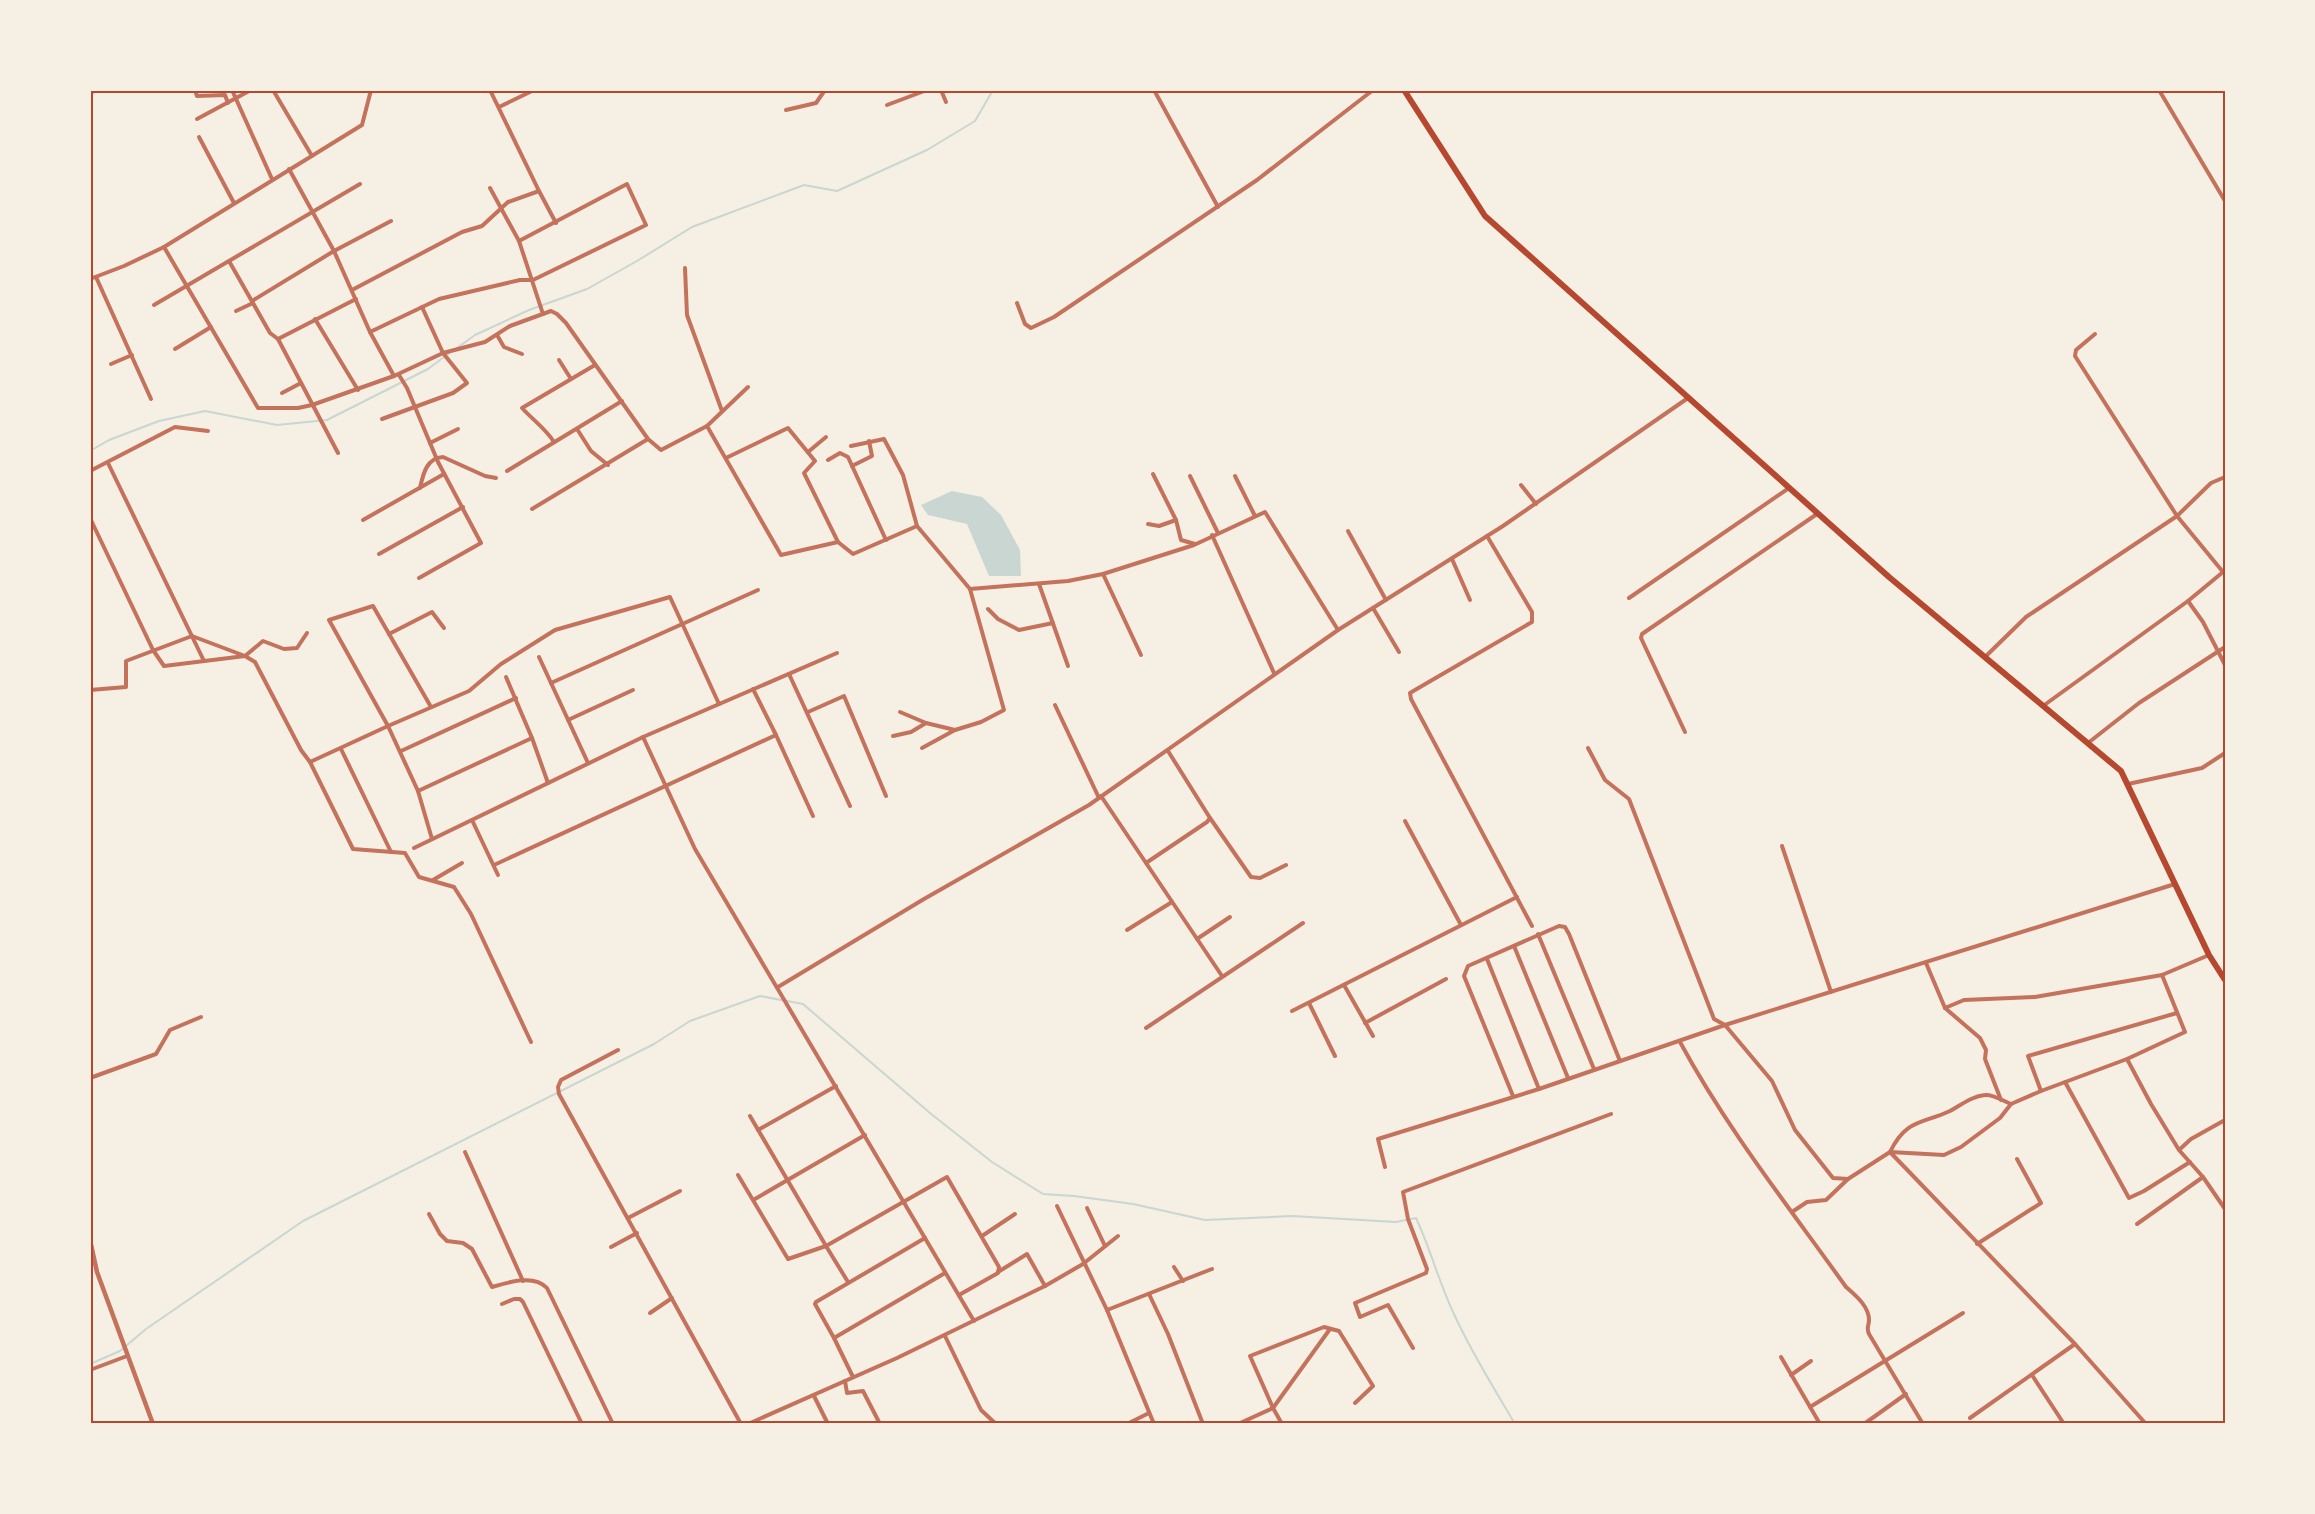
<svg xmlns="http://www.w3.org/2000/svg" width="2315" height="1514" viewBox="0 0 2315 1514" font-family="Arial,sans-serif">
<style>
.water{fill:#c9d6d2}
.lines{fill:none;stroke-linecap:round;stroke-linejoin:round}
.stream{stroke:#c9d6d2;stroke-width:2}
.minor{stroke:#c5725c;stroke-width:4}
.tertiary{stroke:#c5725c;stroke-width:4.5}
.primary{stroke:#b5482f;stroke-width:6}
.neatline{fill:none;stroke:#b5482f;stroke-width:2}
</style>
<rect width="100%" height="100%" fill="#f6efe4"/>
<polygon class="water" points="952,491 982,497 1001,515 1020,550 1021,576 989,576 967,524 928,515 921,505"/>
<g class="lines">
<g class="stream">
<polyline points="457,348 475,335 529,310 587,289 637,261 692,227 804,185 837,191 927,150 975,121 993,90"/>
<polyline points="90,451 109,440 159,421 205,411 277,425 327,420 428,369 452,351"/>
<path d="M 90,1364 L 120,1351 L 146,1329 L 303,1221 L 654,1044 L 690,1021 L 760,996 L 803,1004 L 930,1113 L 992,1162 L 1043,1194 L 1074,1196 L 1133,1204 L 1205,1220 L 1292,1216 L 1396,1222 L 1416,1218 C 1431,1250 1439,1283 1454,1314 C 1471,1352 1494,1388 1515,1424"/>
</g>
<g class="minor">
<polyline points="195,90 197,96 225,95 228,103"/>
<polyline points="232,90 272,179"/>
<polyline points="273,90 312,156"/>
<polyline points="490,90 539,191 556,223"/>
<polyline points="941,90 946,102"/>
<polyline points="1154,90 1218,207"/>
<polyline points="2159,90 2225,201"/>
<polyline points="90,92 99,90"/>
<polyline points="887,105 927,90"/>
<polyline points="499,107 532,91"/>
<polyline points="786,110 816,103 825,90"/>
<polyline points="197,119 251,90"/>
<polyline points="199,137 234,203"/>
<polyline points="289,169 334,251 370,332 394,376 443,353 485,342 510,326 551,311 557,314 566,323 648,439 661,450 707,426 748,387"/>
<polyline points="490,188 519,241 543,314"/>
<polyline points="164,247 258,408 298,408 312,405 394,376"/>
<polyline points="229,261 270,333 278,339 338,453"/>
<polyline points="685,268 687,315 722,411"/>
<polyline points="96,277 151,399"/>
<polyline points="90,279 124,266 164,247 362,125 371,90"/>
<polyline points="352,290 462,232 482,226 508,202 539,191"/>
<polyline points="252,301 334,251 391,221"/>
<polyline points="1017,303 1025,324 1031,328 1054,317 1257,180 1373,90"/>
<polyline points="154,305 360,184"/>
<polyline points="236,311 253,303"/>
<polyline points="315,319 358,390"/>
<polyline points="370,332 439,299 520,280 533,280 646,225 627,184 519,241"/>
<polyline points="497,335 504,347 522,354"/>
<polyline points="278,339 356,299"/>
<polyline points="175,349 211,327"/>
<polyline points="559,360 571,379"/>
<polyline points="111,364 132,355"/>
<polyline points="399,375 407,388 438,462 481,543 419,578"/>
<polyline points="282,393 301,383"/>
<polyline points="382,419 453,393 467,383 443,353 422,307"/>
<polyline points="707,426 781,555 838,542 853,554 917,526 970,589 1068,581 1103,574 1194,545 1265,512 1338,630 1503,526 1688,398"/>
<polyline points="577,429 591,451 608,465"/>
<path d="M 554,442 C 546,429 533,420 522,408 L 595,365"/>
<polyline points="430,443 458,429"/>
<polyline points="851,446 884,439 903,475 917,526"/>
<polyline points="808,452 826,437"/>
<polyline points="726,458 788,428 815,461 804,473 838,542"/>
<polyline points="828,460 840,453 848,457 886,540"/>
<polyline points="108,463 204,661"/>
<polyline points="852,466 872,456 869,441"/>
<polyline points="90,471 175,427 208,431"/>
<polyline points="507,471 622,401"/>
<polyline points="1153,474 1176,520 1181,540 1195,544"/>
<polyline points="1190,476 1218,533"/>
<polyline points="1235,476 1255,516"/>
<polyline points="1521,485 1536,504"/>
<path d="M 420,488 C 423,475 426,458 443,457 L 485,476 L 496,478"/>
<polyline points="532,509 648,439"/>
<polyline points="90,518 153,650 164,666 245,656 263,641 284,649 297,648 307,633"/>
<polyline points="363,520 444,474"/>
<polyline points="1148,524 1159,526 1176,520"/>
<polyline points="1348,531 1386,600"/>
<polyline points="1212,535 1274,673"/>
<polyline points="1487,536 1532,612 1532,622 1415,690 1410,693 1411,699 1532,926"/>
<polyline points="379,554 463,507"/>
<polyline points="1452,559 1470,600"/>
<polyline points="1103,574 1141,655"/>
<polyline points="1039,584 1068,666"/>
<polyline points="1629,598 1789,488"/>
<polyline points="2188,601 2203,622 2225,665"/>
<polyline points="1373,608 1399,652"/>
<polyline points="988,609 998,619 1019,630 1053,623"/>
<polyline points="389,634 432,612 444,628"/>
<polyline points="539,657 588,763"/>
<polyline points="1985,657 2026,617 2177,516 2211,483 2225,477"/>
<polyline points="789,674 850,806"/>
<polyline points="506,677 532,738 548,783"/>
<polyline points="551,683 758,590"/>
<polyline points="753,689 776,735 813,816"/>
<polyline points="90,690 126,687 126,661 192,636 245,656 255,662 301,750 310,762 353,849 405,853 419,877 454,887 471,914 531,1042"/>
<polyline points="1055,705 1099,798"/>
<polyline points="2043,706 2188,601 2223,572 2177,516 2075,356 2076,350 2095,334"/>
<polyline points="808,712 844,696 886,796"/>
<polyline points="900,712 926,723 955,730"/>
<polyline points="568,720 633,690"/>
<polyline points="1685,732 1641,638 1642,634 1817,514"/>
<polyline points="893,736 911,732 926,723"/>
<polyline points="643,737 695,849 974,1321"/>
<polyline points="2088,743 2139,703 2225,647"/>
<polyline points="922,748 955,730 981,722 1004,710 970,589"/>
<polyline points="1588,748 1605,780 1629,799 1714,1019 1725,1025 1772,1081 1795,1130 1833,1178 1848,1179"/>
<polyline points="341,749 391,852"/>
<polyline points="401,751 516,698"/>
<polyline points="310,762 388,726 329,620 373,606 431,707"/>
<polyline points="2128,784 2202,768 2225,753"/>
<polyline points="418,791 532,738"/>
<polyline points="1101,796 1222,976"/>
<polyline points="1210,818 1251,877 1260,878 1286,865"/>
<polyline points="472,820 498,875"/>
<polyline points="1405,821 1461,925"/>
<polyline points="432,839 418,791 388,726 469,691 501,664 555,630 670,597 719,704"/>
<polyline points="1782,846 1831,992"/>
<polyline points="414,848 643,737 837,653"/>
<polyline points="1146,863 1207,822 1210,818 1168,751"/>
<polyline points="494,865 776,735"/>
<polyline points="433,880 462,863"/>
<polyline points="1127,930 1172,902"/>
<polyline points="1538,934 1594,1069"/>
<polyline points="1197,939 1230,917"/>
<polyline points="1514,946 1568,1078"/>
<polyline points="1487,959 1539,1089"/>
<polyline points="1926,963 1945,1008 1980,1038 1986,1050 1985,1059 2001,1100"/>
<polyline points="1344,985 1373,1036"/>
<polyline points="778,987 924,899 1089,805 1338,630"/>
<polyline points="1309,1003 1335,1056"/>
<polyline points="1945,1008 1964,1000 2035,997 2162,975"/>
<polyline points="1292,1011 1517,897"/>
<polyline points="1365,1023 1446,979"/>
<polyline points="1146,1028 1303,923"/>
<path d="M 1680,1042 C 1727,1129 1789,1207 1846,1287 C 1855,1295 1869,1306 1869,1320 C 1869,1326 1866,1327 1869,1334 L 1923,1424"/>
<polyline points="618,1050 561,1080 558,1087 559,1094 741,1424"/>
<polyline points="2127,1059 2151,1104 2179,1150 2203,1177 2225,1209"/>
<polyline points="90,1078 156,1054 170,1030 201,1017"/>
<polyline points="2065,1082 2129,1198 2144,1191 2190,1162"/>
<polyline points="2041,1091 2028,1056 2177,1013"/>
<polyline points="1513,1096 1464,976 1468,966 1559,926 1565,927 1569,934 1620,1061"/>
<path d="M 2011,1104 C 2003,1101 1993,1094 1985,1095 C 1972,1096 1961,1105 1950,1111 C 1922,1124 1906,1119 1890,1152 L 2075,1344"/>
<polyline points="758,1130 836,1086"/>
<polyline points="2179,1150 2191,1139 2225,1120"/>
<polyline points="465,1152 523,1281"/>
<polyline points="1385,1167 1378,1139 1539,1089 1725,1025 2175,884"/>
<polyline points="738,1175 788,1259 826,1246 750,1116"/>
<polyline points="755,1199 865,1135"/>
<polyline points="1057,1206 1107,1310 1154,1424"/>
<polyline points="1087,1208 1105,1246"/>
<polyline points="1792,1212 1807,1202 1826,1200 1848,1179 1890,1152 1944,1155 1961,1147 2000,1118 2011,1104 2041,1091 2127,1059 2185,1032 2162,975 2209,955"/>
<path d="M 429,1214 L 440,1234 L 447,1241 L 463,1243 L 472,1249 L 492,1287 C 509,1282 534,1274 547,1288 L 613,1424"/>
<polyline points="628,1218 680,1191"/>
<polyline points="2137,1224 2203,1177"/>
<polyline points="982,1236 1015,1214"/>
<polyline points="1977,1244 2041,1203 2017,1159"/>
<polyline points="611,1247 637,1233"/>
<polyline points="1174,1267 1183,1281"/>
<polyline points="998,1272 1027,1254 1045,1286"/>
<polyline points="848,1282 826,1246 947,1177 999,1267 998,1273 959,1295"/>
<polyline points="1149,1294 1168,1334 1203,1424"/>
<polyline points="502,1304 514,1299 520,1299 523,1302 582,1424"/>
<polyline points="1107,1310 1212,1269"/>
<polyline points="650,1313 672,1298"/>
<polyline points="945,1336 981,1410 996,1424"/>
<polyline points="834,1338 815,1304 816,1302 925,1238"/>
<polyline points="1413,1348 1388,1305 1360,1317 1355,1303 1426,1273 1427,1269 1408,1219 1403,1192 1611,1114"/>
<polyline points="1781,1357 1820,1424"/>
<polyline points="90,1370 127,1356"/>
<polyline points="1791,1375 1811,1361"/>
<polyline points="2032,1375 2064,1424"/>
<polyline points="853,1377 834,1338 945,1273"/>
<polyline points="845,1381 847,1393 863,1391 880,1424"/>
<polyline points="814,1396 828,1424"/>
<polyline points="1810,1407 1963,1313"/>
<polyline points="1970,1418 2075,1344 2146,1424"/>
<polyline points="748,1424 897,1358 1045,1286 1083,1264 1118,1236"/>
<polyline points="1127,1424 1149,1413"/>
<polyline points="1238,1424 1273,1408 1330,1329"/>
<polyline points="1282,1424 1273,1408 1250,1356 1324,1327 1339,1331 1373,1386 1355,1403"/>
<polyline points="1306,1424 1307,1424"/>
<polyline points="1864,1424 1906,1394"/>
</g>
<polyline class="tertiary" points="90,1240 97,1272 153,1424"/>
<polyline class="primary" points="1404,90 1485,216 1889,577 2121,771 2209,955 2225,980"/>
</g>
<rect width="2315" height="1514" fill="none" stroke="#f6efe4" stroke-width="183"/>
<rect x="92" y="92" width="2132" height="1330" class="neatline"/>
</svg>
